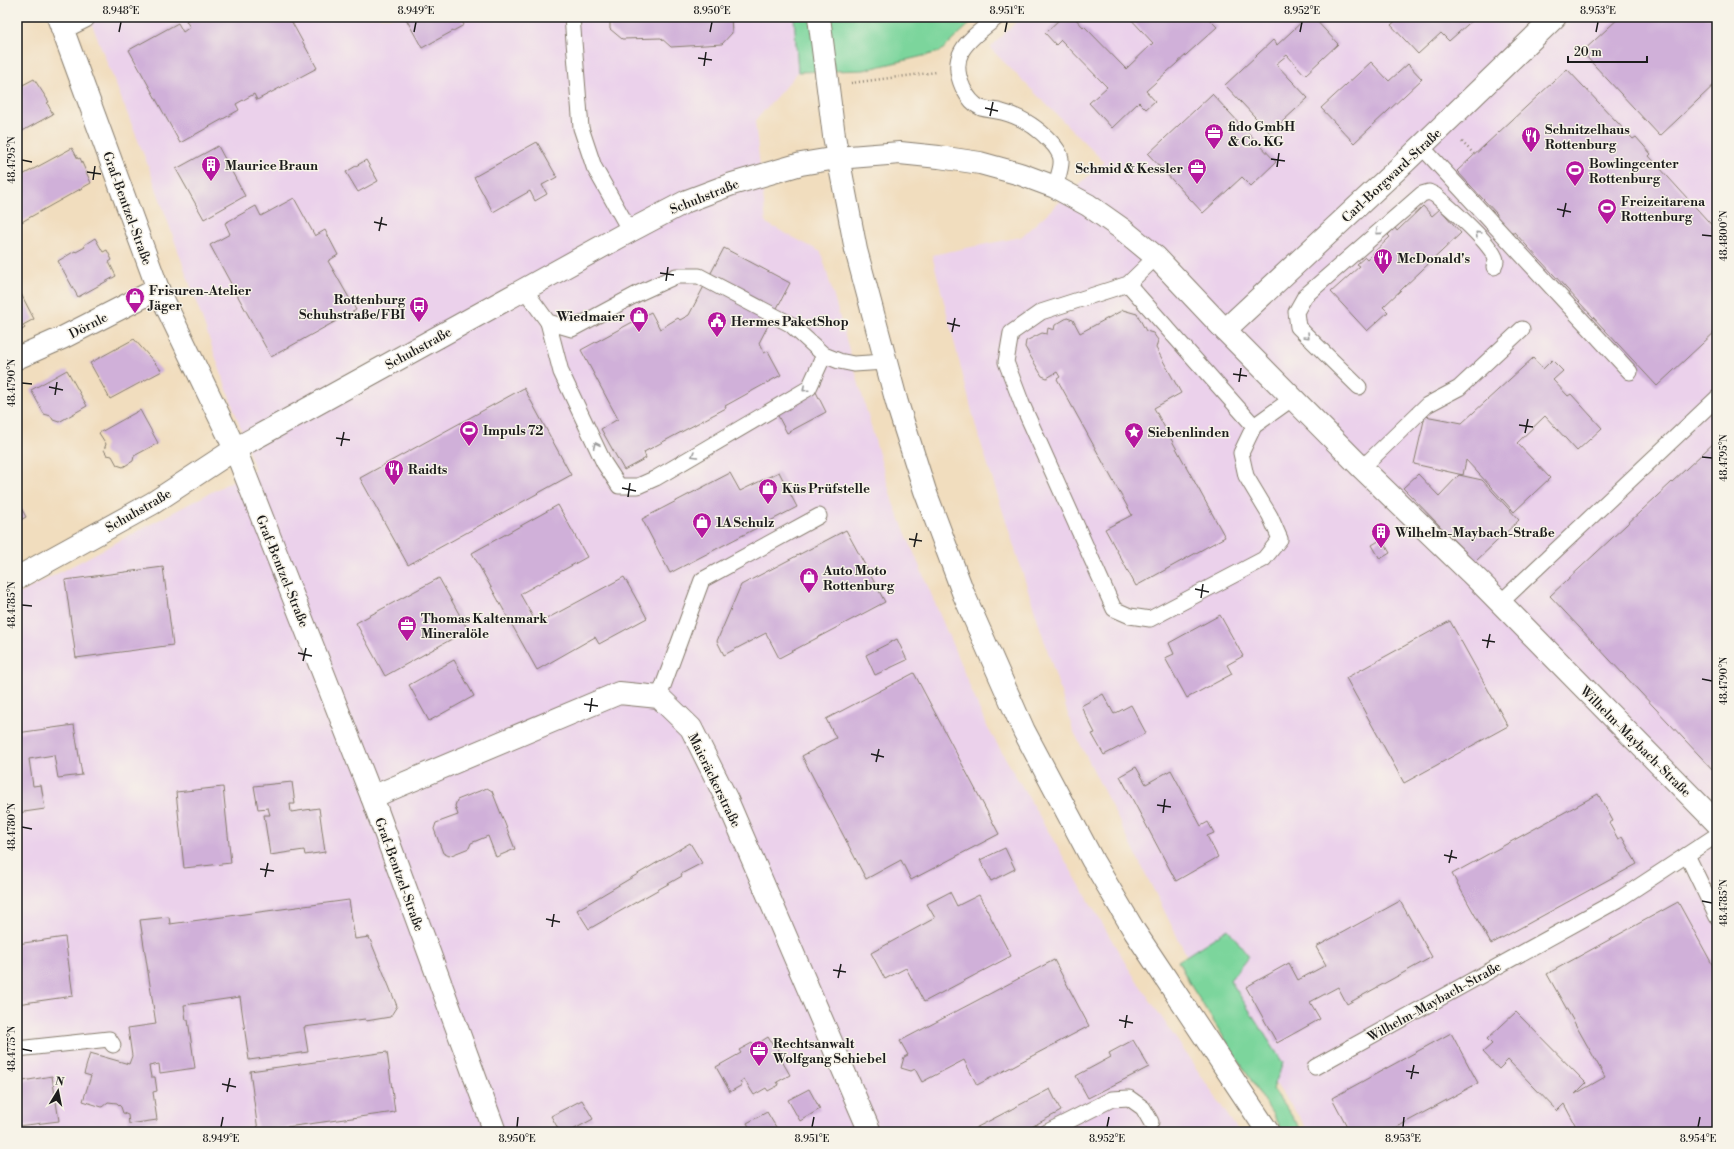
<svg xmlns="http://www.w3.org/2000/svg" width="1734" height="1149" viewBox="0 0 1734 1149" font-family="'Libre Bodoni',serif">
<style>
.built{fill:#ebd1eb}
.green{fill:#7bd59c;stroke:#4c785c}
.building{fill:#d0b0d9}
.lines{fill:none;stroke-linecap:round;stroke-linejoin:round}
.lane-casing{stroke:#867c6d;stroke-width:17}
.street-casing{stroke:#867c6d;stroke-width:24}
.primary-casing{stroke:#867c6d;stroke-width:24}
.path{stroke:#867c6d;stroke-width:2.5;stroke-dasharray:1 3;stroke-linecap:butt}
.lane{stroke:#fff;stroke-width:15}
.street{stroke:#fff;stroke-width:22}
.primary{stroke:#fff;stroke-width:22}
.oneway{stroke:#999}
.ticks{fill:none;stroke:#1c1c1c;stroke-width:1.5}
.labels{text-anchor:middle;stroke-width:3;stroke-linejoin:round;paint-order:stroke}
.poi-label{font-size:13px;font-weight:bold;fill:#1c1c1c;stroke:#f7f3e8;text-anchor:start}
.street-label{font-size:13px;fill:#1c1c1c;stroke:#f7f3e8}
.neatline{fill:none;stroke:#1c1c1c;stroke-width:1.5}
.ticks-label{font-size:10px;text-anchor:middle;fill:#1c1c1c}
</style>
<rect width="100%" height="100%" fill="#f7f3e8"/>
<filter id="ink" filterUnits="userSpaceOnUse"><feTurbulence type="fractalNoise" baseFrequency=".025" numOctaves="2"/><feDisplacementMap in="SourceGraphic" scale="8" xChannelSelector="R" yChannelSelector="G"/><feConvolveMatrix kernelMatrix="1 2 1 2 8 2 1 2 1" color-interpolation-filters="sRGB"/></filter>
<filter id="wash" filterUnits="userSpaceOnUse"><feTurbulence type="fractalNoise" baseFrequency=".012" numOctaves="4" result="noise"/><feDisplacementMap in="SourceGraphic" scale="16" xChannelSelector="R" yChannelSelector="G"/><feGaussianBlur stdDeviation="0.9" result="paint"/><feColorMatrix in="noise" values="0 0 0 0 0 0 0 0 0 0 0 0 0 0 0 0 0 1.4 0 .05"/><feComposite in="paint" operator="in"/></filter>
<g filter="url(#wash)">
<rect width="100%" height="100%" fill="#f1ddbe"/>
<g class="built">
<polygon points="89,17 794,17 798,72 755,121 766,223 821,252 893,503 986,725 1127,966 1239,1132 17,1132 17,595 255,469 149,168"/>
<polygon points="1021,17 1717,17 1717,1132 1310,1132 1193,968 1073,730 977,431 932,255 1021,237 1104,162 990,48"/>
</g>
<g class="green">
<polygon points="794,17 977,17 940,52 864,70 798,72"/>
<polygon points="1228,929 1249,956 1230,980 1283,1063 1273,1089 1303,1132 1284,1132 1191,986 1178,961"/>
</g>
<g id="blocks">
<g class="building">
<polygon points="193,17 289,17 317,68 257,100 254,94 236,104 239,110 180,143 129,50 178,23 183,32 190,27 186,21"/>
<polygon points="405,17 460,17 464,25 422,48"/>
<polygon points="610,17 731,17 732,33 722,44 671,47 661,38 622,39 610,29"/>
<polygon points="1062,17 1074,17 1083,27 1084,26 1126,69 1153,43 1129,17 1207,17 1217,27 1146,91 1155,101 1146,109 1139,102 1112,128 1089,103 1107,87 1061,40 1056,45 1045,33"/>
<polygon points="1307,17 1313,17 1338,44 1305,75 1287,55 1276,64 1308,98 1270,133 1225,85 1273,40 1277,45"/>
<polygon points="1400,17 1476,17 1449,41 1441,33 1418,54 1391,25"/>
<polygon points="1620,17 1717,17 1717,82 1660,136 1582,52"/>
<polygon points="1371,62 1389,81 1408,64 1422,79 1354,143 1321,108"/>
<polygon points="1567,69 1633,139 1636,137 1651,154 1649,156 1717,231 1717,330 1657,386 1514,232 1509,232 1496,218 1497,214 1457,171"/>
<polygon points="34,79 49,102 47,103 53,114 17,134 17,88"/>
<polygon points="1212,94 1276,162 1251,186 1242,177 1203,213 1148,154"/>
<polygon points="537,142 557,177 542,185 547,194 535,201 530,191 493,212 474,177"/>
<polygon points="218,146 245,196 204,219 176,169"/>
<polygon points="72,148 78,159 80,158 91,183 18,224 17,178"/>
<polygon points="366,160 378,181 358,192 346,172"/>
<polygon points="294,198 315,236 325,230 338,255 328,261 356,310 271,357 210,245 230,234 225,223 256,206 261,216"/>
<polygon points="1423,206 1432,216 1440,209 1461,233 1383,307 1388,312 1367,331 1331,292 1360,266 1357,264 1365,257 1367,259 1390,237 1388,235 1395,228 1397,231"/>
<polygon points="95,238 103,252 107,250 112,260 109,262 116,276 78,297 58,261 75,251 76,252 85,247 84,245"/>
<polygon points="724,248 790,283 759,343 764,353 768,351 781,375 725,406 726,408 644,452 646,458 624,470 601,429 618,419 581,350 651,312 660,329 678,318 680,320 689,315"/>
<polygon points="19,290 34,319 23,325 25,328 17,333 17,291"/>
<polygon points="1123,310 1137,314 1146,331 1153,333 1158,340 1156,348 1181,393 1154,408 1225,537 1136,586 1105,529 1132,515 1057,379 1060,377 1057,372 1047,378 1042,376 1025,347 1026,341 1042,333 1047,334 1048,328 1054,330 1055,325 1067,318 1073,320 1080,333"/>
<polygon points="134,339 162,371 110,399 90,363"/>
<polygon points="1533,358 1543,369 1552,360 1563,371 1553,380 1568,396 1571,394 1602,428 1577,451 1545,416 1517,443 1550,478 1514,512 1466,460 1463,475 1414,464 1425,416 1462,423"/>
<polygon points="67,370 87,406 59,422 53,420 51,416 44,414 31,390"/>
<polygon points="524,388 571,475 408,565 360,478"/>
<polygon points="816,392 826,412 787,433 776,412"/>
<polygon points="140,410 158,443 134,456 133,461 123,467 117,465 112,456 107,455 104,450 106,444 99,433"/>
<polygon points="1717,440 1717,768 1714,771 1550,596"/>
<polygon points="779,472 797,507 670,573 642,519 730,473 740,491"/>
<polygon points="1418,474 1439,496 1459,475 1482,480 1519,520 1475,562 1403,488"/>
<polygon points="17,500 26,517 17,522"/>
<polygon points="558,505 587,557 520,594 537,624 624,577 647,618 599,644 595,637 537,670 472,553"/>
<polygon points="846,530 885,602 779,658 766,633 724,655 717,641 741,585"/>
<polygon points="1382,539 1390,553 1380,559 1372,545"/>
<polygon points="163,567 173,645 76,658 65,580"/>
<polygon points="439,578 468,630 385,676 356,623"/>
<polygon points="1220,615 1243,656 1227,665 1232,674 1187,698 1165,658 1174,654 1169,643"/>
<polygon points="1450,621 1508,726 1404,783 1346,678"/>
<polygon points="897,639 907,660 875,675 866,655"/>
<polygon points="454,660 474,696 429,721 409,685"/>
<polygon points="914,673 999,834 911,880 901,860 866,879 802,756 836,738 826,719"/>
<polygon points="1103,694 1114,714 1131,705 1146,733 1104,755 1092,734 1095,733 1081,706"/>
<polygon points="74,725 82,775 58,778 54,755 29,759 33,786 41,785 45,809 17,813 17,733"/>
<polygon points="1136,767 1146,784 1171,770 1201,826 1208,822 1214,833 1207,836 1218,857 1176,881 1120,776"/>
<polygon points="292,782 295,804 290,804 291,812 319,808 325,852 305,855 304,850 270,855 264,815 270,815 268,808 258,809 254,786"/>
<polygon points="223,787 231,863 184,868 176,792"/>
<polygon points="487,788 492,791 515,849 496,857 488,836 471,843 469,848 449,856 443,853 434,829 436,823 458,815 455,806 457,800"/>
<polygon points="1598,794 1613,821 1609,823 1618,839 1622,837 1637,864 1491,944 1452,874"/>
<polygon points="690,843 702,863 681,874 682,876 589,929 577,910"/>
<polygon points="1005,848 1015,869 991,881 980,860"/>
<polygon points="950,892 957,906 979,895 1011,956 924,1002 906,968 885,979 871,953 935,918 927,904"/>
<polygon points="349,900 355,939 369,937 397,1006 390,1017 366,1021 365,1019 304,1027 308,1052 249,1060 240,997 184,1005 186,1020 188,1020 195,1068 160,1073 159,1064 149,1066 151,1077 155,1077 157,1091 153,1092 157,1120 129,1124 128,1115 123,1113 121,1107 117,1103 108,1102 102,1107 83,1101 91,1076 84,1074 90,1053 129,1064 132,1056 128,1028 156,1024 140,920 169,917 170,924"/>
<polygon points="1400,901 1432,957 1347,1004 1338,987 1310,1002 1320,1019 1277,1043 1246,987 1289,963 1298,980 1326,965 1316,947"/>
<polygon points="1678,902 1717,973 1717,1132 1579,1132 1564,1104 1557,1111 1508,1060 1499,1069 1483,1052 1492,1044 1487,1039 1516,1012 1586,1083 1575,1094 1605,1077 1547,974"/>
<polygon points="65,937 73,996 17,1004 17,944"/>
<polygon points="1054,960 1089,1026 977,1085 964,1060 922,1082 915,1069 911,1071 901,1068 904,1057 908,1055 900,1041"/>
<polygon points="1451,1033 1478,1083 1388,1132 1350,1132 1332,1098"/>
<polygon points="768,1037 775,1048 777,1047 784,1060 782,1061 790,1075 777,1082 779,1085 768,1091 766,1088 754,1095 744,1079 740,1082 742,1085 730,1092 716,1067 741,1053 739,1050 752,1043 754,1046"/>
<polygon points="1133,1040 1149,1067 1088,1098 1076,1076 1111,1057 1109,1053"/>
<polygon points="387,1052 395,1112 258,1131 250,1071"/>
<polygon points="52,1076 59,1121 18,1126 17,1082"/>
<polygon points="809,1089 820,1109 800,1121 788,1100"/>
<polygon points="1050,1089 1061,1111 1022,1132 968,1132"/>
<polygon points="582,1100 593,1119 569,1132 560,1132 551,1116"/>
<polygon points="767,1112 779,1132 752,1132 747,1123"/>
</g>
</g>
</g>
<g filter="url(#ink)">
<use href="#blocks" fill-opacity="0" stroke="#867c6d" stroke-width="1"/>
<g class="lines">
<defs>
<g id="lane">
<polyline points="572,17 581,128 594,167 630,231"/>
<path d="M 997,17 C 973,38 946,51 963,88 C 967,96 972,104 981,108 C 988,110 995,110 1002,112 C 1022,117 1037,127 1051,142 C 1055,146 1061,154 1061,160 C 1062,168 1057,179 1055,187"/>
<polyline points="1421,146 1630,372"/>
<polyline points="1156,257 1128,284 1041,312 1011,333 1006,362 1022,404 1114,609 1130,616 1150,619 1264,559 1280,539 1270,516 1246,476 1241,453 1254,426 1293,398"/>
<polyline points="1128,284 1254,426"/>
<polyline points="524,289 548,322 572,329 639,293 676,276 699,276 790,324 824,355 839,361 854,364 885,362"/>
<polyline points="548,322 561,372 604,463 619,486 638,486 656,478 809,388 824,355"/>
<path d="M 1359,387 L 1298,327 L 1296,312 L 1305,296 L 1422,194 L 1429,192 L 1435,195 C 1447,205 1496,247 1496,261 C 1496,263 1494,265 1494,267"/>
<polyline points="1362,468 1427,405 1459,388 1522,329"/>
<polyline points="1500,603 1717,398"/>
<polyline points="659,697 702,580 819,516"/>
<polyline points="1687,855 1717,917"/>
<polyline points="17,1049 109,1039 113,1045"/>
<polyline points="1315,1067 1618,900 1717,835"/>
<polyline points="1047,1132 1112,1099 1129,1098 1143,1108 1151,1122"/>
</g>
<g id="street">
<polyline points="58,17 158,289 235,449 372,797 495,1132"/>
<polyline points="62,28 84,17"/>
<polyline points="1225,330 1404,163 1555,17"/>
<polyline points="17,358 62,338 158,289"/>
<polyline points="17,578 153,503 235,449 630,231 687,201 732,184 801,164 837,158 900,153 939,157 980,163 1020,174 1055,187 1088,205 1122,229 1156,257 1225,330 1362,468 1481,583 1717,823"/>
<polyline points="372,797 619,693 659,697 691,728 727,800 870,1132"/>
</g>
<polyline id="primary" points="819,17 834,136 856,250 897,403 925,491 964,595 1024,731 1093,861 1135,932 1268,1132"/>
</defs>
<use href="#lane" class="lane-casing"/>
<use href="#street" class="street-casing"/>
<use href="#primary" class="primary-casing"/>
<g class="path">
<polyline points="851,83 937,72"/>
<polyline points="1462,142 1475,155"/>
</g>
<use href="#lane" class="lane"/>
<use href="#street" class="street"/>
<use href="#primary" class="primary"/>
</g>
<defs><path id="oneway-chevron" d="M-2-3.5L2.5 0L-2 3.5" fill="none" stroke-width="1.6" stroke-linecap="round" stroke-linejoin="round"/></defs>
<g class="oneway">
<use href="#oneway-chevron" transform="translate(1378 232) rotate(139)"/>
<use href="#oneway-chevron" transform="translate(1478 234) rotate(-135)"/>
<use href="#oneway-chevron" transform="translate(1307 336) rotate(45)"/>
<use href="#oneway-chevron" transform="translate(805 389) rotate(138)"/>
<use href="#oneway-chevron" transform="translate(596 445) rotate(-115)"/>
<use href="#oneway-chevron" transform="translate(694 455) rotate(150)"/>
</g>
</g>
<path class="ticks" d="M 119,32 L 121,22M 414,32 L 416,22M 710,32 L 712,22M 1005,32 L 1007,22M 1300,32 L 1302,22M 1596,32 L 1598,22M 698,58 L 712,60M 704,66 L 706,52M 985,108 L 998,111M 990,116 L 993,102M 1271,159 L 1285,161M 22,160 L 32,162M 1277,167 L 1279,153M 87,172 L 101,174M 93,180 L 95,166M 1557,209 L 1571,212M 1563,217 L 1566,203M 374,222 L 387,225M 379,231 L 382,217M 1702,235 L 1712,236M 660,273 L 674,275M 666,281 L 668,267M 947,323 L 960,326M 952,332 L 955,318M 1233,374 L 1247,376M 1239,382 L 1241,368M 22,383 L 32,384M 49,387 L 63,390M 55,395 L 57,382M 1519,425 L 1533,427M 1525,433 L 1528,419M 336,438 L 350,440M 341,446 L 344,432M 1702,457 L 1712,458M 622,488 L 636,491M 628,497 L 630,483M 909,539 L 922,541M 914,547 L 917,533M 1195,589 L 1209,592M 1201,598 L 1203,584M 22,605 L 32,606M 1482,640 L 1495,642M 1487,648 L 1490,634M 298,653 L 312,656M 303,661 L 306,648M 1702,679 L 1712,681M 584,704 L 598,706M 590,712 L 592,698M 871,754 L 884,757M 876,762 L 879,749M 1157,805 L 1171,807M 1163,813 L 1165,799M 22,827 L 32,829M 1444,855 L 1457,858M 1449,863 L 1452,850M 260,869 L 274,871M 265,877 L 268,863M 1702,901 L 1712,903M 546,919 L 560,922M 552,927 L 554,914M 833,970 L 846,972M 838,978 L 841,964M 1119,1020 L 1133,1023M 1125,1028 L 1127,1015M 22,1049 L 32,1051M 1406,1071 L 1419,1073M 1411,1079 L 1414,1065M 222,1084 L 236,1087M 227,1092 L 230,1078M 221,1127 L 223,1117M 517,1127 L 518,1117M 812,1127 L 814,1117M 1107,1127 L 1109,1117M 1403,1127 L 1404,1117M 1698,1127 L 1700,1117"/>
<defs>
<symbol id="office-pin" viewBox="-11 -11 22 30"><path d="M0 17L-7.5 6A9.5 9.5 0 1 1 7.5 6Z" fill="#b5179e" stroke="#f7f3e8"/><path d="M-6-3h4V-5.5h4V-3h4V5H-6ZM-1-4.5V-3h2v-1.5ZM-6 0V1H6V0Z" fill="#fff"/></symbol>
<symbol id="restaurant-pin" viewBox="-11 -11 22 30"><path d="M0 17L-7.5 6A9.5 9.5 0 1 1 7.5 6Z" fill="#b5179e" stroke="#f7f3e8"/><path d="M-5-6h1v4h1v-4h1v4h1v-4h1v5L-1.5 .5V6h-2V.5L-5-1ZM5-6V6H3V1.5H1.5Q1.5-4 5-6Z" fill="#fff"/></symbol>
<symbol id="building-pin" viewBox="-11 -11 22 30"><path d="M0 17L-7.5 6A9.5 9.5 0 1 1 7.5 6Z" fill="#b5179e" stroke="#f7f3e8"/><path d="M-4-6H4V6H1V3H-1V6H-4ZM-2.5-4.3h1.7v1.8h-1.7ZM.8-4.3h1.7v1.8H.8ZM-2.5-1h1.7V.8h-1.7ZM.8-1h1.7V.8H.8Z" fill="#fff"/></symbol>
<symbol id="stadium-pin" viewBox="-11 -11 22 30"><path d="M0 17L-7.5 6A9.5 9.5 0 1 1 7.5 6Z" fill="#b5179e" stroke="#f7f3e8"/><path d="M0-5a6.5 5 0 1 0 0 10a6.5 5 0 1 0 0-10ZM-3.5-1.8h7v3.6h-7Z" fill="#fff"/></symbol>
<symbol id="shop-pin" viewBox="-11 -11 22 30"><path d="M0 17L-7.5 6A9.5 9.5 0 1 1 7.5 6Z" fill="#b5179e" stroke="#f7f3e8"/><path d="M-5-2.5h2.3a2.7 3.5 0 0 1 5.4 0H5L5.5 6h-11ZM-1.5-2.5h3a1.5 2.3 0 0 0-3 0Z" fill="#fff"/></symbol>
<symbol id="bus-pin" viewBox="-11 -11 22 30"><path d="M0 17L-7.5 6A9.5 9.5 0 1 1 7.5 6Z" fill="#b5179e" stroke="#f7f3e8"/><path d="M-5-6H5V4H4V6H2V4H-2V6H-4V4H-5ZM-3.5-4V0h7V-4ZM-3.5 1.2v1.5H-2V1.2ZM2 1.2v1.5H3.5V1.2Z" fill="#fff"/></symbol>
<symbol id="civic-pin" viewBox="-11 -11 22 30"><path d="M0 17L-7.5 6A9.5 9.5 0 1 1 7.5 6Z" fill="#b5179e" stroke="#f7f3e8"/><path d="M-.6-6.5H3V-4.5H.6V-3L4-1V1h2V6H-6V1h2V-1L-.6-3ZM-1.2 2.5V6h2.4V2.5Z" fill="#fff"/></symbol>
<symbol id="sight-pin" viewBox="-11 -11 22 30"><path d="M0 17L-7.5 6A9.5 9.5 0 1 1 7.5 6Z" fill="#b5179e" stroke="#f7f3e8"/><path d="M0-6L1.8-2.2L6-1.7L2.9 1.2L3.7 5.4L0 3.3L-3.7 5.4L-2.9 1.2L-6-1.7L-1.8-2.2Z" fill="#fff"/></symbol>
</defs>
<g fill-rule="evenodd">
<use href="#office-pin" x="1203" y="122" width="22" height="30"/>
<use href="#restaurant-pin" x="1520" y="125" width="22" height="30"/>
<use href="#building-pin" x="200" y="154" width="22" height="30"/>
<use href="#office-pin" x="1186" y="157" width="22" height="30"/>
<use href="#stadium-pin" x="1564" y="159" width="22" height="30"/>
<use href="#stadium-pin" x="1596" y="197" width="22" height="30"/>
<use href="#restaurant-pin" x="1372" y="247" width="22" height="30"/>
<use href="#shop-pin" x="124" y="286" width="22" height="30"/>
<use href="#bus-pin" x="408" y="295" width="22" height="30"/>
<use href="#shop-pin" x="628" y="305" width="22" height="30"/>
<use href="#civic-pin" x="706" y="310" width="22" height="30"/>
<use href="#stadium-pin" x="458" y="419" width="22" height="30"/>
<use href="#sight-pin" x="1123" y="421" width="22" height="30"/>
<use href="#restaurant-pin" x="383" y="458" width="22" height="30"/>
<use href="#shop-pin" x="757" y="477" width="22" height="30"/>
<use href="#shop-pin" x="691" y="511" width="22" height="30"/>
<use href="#building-pin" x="1370" y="521" width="22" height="30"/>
<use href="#shop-pin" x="798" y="566" width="22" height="30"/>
<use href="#office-pin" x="396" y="614" width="22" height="30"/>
<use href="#office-pin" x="748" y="1039" width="22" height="30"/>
</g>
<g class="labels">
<g class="poi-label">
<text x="1228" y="131">fido GmbH<tspan x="1228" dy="15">&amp; Co. KG</tspan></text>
<text x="1545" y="134">Schnitzelhaus<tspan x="1545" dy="15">Rottenburg</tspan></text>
<text x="1589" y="168">Bowlingcenter<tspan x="1589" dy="15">Rottenburg</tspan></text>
<text x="225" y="170">Maurice Braun</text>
<text x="1183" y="173" text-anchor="end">Schmid &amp; Kessler</text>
<text x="1621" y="206">Freizeitarena<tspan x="1621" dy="15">Rottenburg</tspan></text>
<text x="1397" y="263">McDonald's</text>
<text x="149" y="295">Frisuren-Atelier<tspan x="149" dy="15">Jäger</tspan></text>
<text x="405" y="304" text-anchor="end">Rottenburg<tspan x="405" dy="15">Schuhstraße/ FBI</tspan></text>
<text x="625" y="321" text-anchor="end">Wiedmaier</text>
<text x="731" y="326">Hermes PaketShop</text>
<text x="483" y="435">Impuls 72</text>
<text x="1148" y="437">Siebenlinden</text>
<text x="408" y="474">Raidts</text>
<text x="782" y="493">Küs Prüfstelle</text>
<text x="716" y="527">1A Schulz</text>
<text x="1395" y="537">Wilhelm-Maybach-Straße</text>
<text x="823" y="575">Auto Moto<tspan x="823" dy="15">Rottenburg</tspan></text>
<text x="421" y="623">Thomas Kaltenmark<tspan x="421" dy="15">Mineralöle</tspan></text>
<text x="773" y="1048">Rechtsanwalt<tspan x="773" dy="15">Wolfgang Schiebel</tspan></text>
</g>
<g class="street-label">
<text transform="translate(1391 175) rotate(-43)" y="5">Carl-Borgward-Straße</text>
<text transform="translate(704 196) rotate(-22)" y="5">Schuhstraße</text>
<text transform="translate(128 208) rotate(70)" y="5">Graf-Bentzel-Straße</text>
<text transform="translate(88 325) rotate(-27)" y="5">Dörnle</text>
<text transform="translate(418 348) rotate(-29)" y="5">Schuhstraße</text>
<text transform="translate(138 510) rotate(-30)" y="5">Schuhstraße</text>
<text transform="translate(283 571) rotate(68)" y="5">Graf-Bentzel-Straße</text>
<text transform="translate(1636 741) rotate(45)" y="5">Wilhelm-Maybach-Straße</text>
<text transform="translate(715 780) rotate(64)" y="5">Maieräckerstraße</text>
<text transform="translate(400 874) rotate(70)" y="5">Graf-Bentzel-Straße</text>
<text transform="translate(1434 1001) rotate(-29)" y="5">Wilhelm-Maybach-Straße</text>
</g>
</g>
<rect width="1734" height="1149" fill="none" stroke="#f7f3e8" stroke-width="44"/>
<g transform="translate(58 1091) rotate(10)" stroke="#f7f3e8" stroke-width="3" paint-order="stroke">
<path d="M0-3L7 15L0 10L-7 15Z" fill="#1c1c1c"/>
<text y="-6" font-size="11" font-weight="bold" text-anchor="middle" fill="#1c1c1c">N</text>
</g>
<path d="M1568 56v6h79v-6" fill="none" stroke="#1c1c1c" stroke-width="2"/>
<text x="1574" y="56" font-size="12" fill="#1c1c1c" stroke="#f7f3e8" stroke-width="3" paint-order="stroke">20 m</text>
<rect x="22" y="22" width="1690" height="1105" class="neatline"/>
<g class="ticks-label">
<text x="121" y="14">8.948°E</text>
<text x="416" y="14">8.949°E</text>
<text x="712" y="14">8.950°E</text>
<text x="1007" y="14">8.951°E</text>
<text x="1302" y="14">8.952°E</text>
<text x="1598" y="14">8.953°E</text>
<text transform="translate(11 160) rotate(-90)" y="4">48.4795°N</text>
<text transform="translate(1723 236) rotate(-90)" y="4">48.4800°N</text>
<text transform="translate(11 383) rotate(-90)" y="4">48.4790°N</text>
<text transform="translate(1723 458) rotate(-90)" y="4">48.4795°N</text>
<text transform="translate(11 605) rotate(-90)" y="4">48.4785°N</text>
<text transform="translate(1723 681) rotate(-90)" y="4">48.4790°N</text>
<text transform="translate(11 827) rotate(-90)" y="4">48.4780°N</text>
<text transform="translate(1723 903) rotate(-90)" y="4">48.4785°N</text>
<text transform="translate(11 1049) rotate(-90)" y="4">48.4775°N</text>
<text x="221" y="1142">8.949°E</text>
<text x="517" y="1142">8.950°E</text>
<text x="812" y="1142">8.951°E</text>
<text x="1107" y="1142">8.952°E</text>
<text x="1403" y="1142">8.953°E</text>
<text x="1698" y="1142">8.954°E</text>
</g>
</svg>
